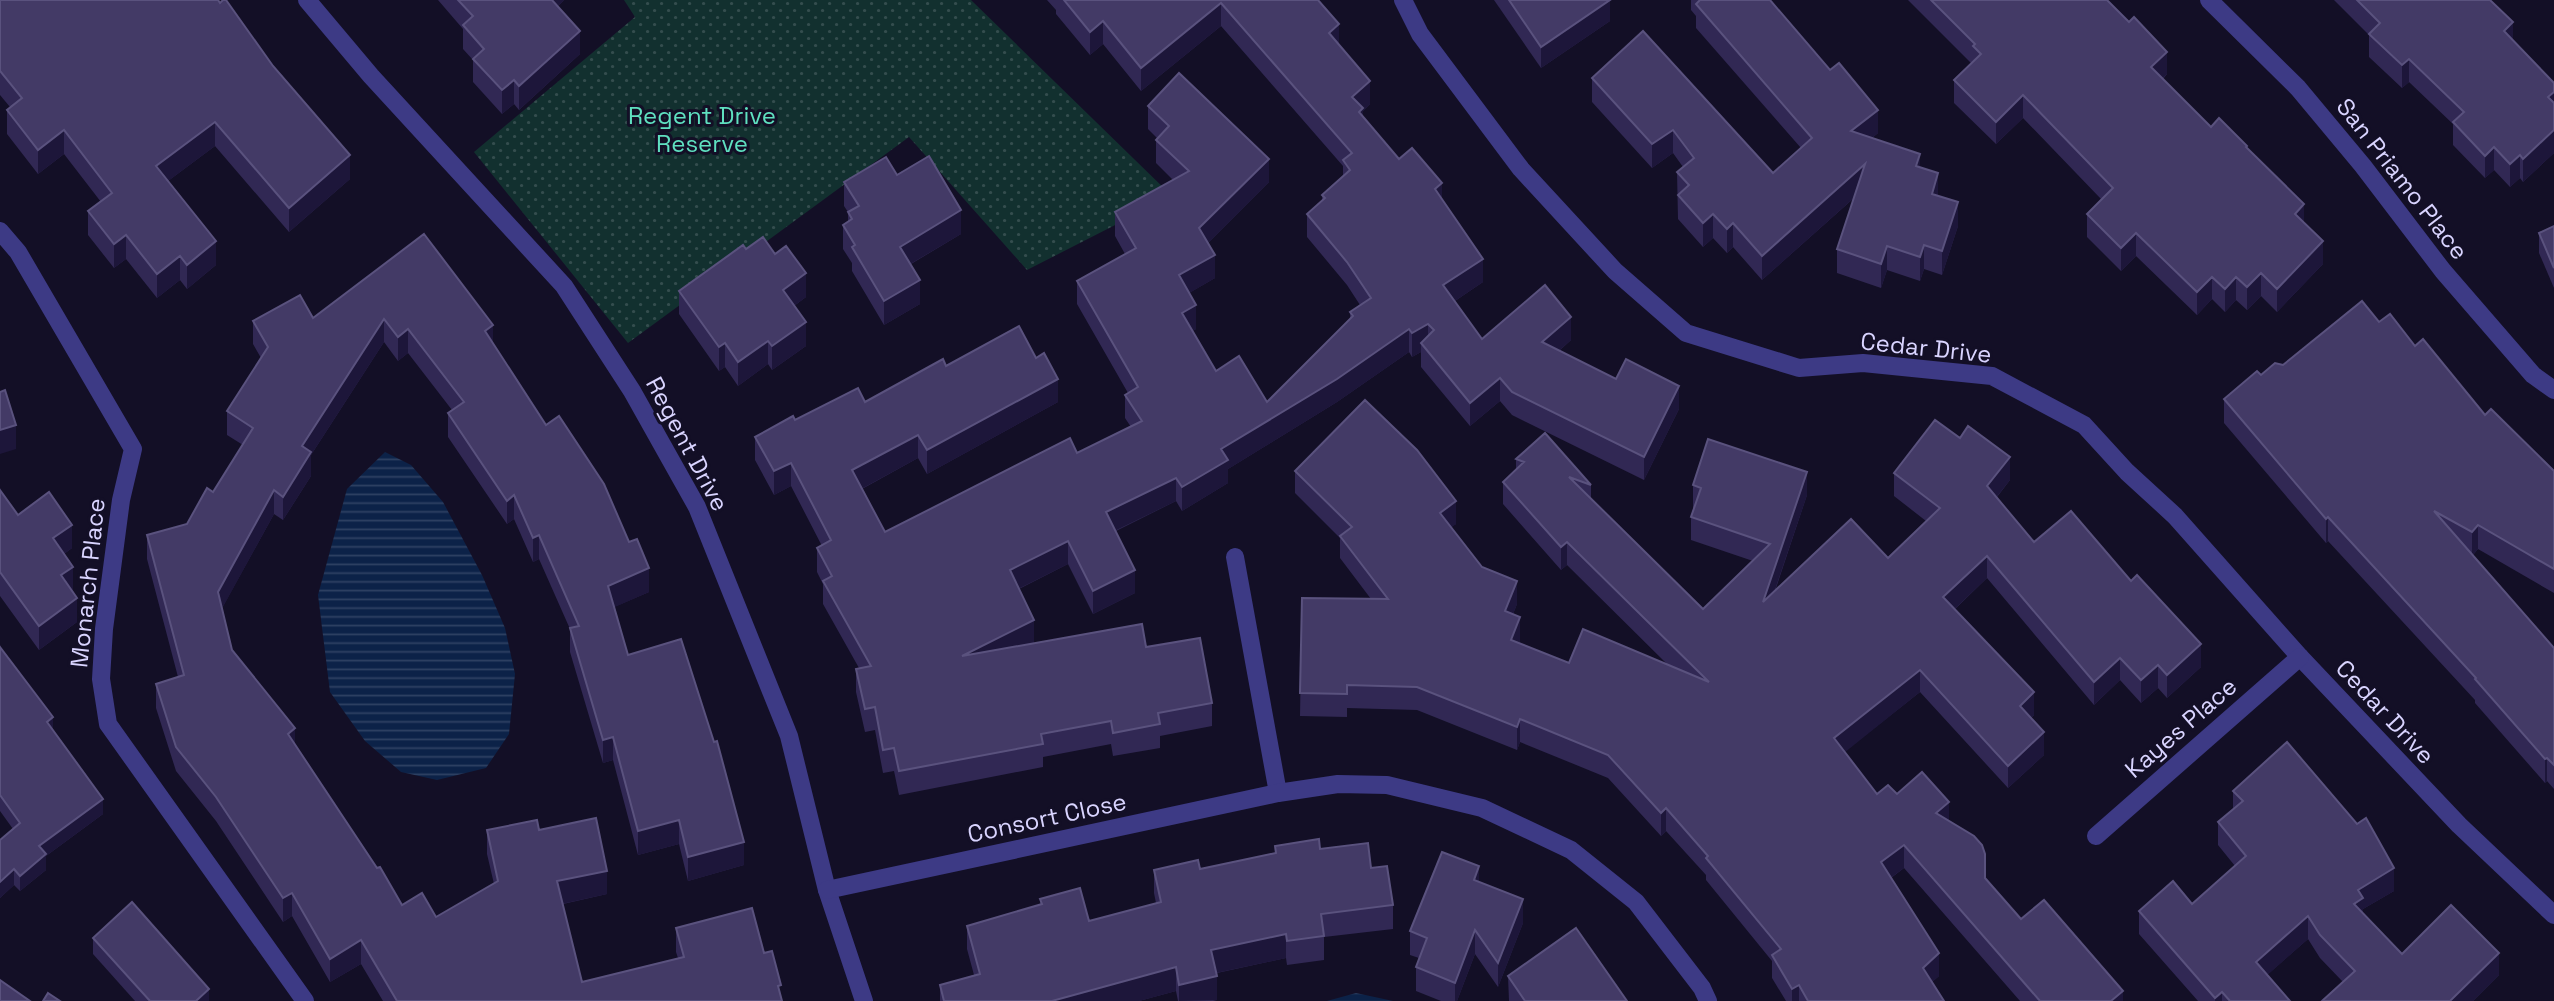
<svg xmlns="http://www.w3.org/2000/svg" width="2554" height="1001" viewBox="0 0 2554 1001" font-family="'Space Grotesk',sans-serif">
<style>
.park{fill:url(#park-dots)}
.water{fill:url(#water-rules)}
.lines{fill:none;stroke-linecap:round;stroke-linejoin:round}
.street{stroke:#3d3a85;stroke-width:18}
.wall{fill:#312854}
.shaded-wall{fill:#1d163a}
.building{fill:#433a66;stroke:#5a527e;stroke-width:2}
.labels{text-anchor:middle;stroke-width:6;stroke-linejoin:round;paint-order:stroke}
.park-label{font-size:24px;fill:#5fe0c0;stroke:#130f26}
.street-label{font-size:24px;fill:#d9d4ff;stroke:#130f26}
</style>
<defs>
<pattern id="park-dots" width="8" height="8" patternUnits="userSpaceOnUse" patternTransform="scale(1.75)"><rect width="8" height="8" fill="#12302f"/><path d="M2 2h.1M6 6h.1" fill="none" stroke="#344d4e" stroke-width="1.8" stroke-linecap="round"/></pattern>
<pattern id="water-rules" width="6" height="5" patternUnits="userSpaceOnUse" patternTransform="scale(1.75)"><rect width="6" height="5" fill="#0c2248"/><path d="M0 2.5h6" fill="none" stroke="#2f4163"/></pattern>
</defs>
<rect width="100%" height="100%" fill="#130f26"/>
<polygon class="park" points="624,0 971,0 1172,196 1027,270 909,137 628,343 474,152 635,17"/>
<g class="water">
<polygon points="385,452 411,465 443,502 482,575 505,628 515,674 509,734 486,768 437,780 401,772 365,741 330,692 318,595 347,489"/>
<polygon points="1356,993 1393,1001 1327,1001"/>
</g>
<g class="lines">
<g class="street">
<polyline points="307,0 371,76 564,286 632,391 697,507 789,736 827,890 864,1001"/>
<polyline points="1403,0 1420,34 1521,169 1615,271 1686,333 1799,368 1863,363 1992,376 2084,425 2127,472 2175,516 2300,657 2459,825 2554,915"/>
<polyline points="2209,0 2298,88 2363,166 2443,271 2533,375 2554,390"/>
<polyline points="0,231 18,252 133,449 121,500 104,629 101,679 108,724 305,1001"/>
<polyline points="1235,557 1278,793"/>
<polyline points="2096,836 2300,657"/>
<polyline points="827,890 1278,793 1338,784 1387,785 1482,808 1571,850 1636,902 1702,988 1708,1001"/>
</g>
</g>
<g class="wall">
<polygon points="0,0 350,179 289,232 215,146 168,181 216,265 187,289 180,280 157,298 126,259 114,268 88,235 88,211 101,202 64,154 38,174 7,134 7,110 10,107 0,95"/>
<polygon points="438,0 564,0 558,6 580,54 519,110 514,104 502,114 473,82 473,60 463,49 463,29"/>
<polygon points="1047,0 1318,0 1339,45 1370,104 1363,111 1363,116 1399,159 1442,199 1483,282 1455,301 1482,339 1571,340 1559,351 1679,409 1644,480 1512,415 1500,401 1470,426 1421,367 1421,352 1412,357 1409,352 1337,402 1228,469 1228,483 1182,511 1176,501 1116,531 1135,593 1093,614 1068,564 1019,589 1034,643 1146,647 1212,703 1212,726 1160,736 1160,748 1113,756 1111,744 1043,757 1043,767 899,795 894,771 883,773 875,730 865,732 856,692 856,669 859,668 823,604 823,584 817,572 817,548 822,546 791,486 774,495 755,460 755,437 795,420 865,402 946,366 1058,402 927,474 918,458 862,489 885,532 1077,453 1131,427 1125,418 1125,395 1128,393 1077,304 1077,281 1125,254 1115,236 1115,212 1173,180 1156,163 1156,140 1157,138 1148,129 1148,106 1269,182 1208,243 1215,278 1189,293 1196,329 1192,331 1216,371 1267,402 1350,319 1350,312 1360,305 1347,285 1307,237 1307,214 1322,201 1322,195 1343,176 1343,166 1221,26 1141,91 1103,44 1090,55 1056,14 1056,10"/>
<polygon points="1494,0 1610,0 1610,21 1541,68"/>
<polygon points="1691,0 1770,0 1878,133 1872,138 1920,168 1958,226 1942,275 1924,269 1920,281 1887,270 1881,288 1837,273 1837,249 1854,198 1762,280 1733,247 1727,253 1713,238 1703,247 1678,219 1677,172 1683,167 1673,153 1652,168 1592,102 1592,78 1773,173 1801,148 1696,28 1696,16 1691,10"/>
<polygon points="1908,0 2017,0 2167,74 2163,79 2211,127 2247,149 2304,223 2323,264 2277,312 2261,296 2247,310 2236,300 2225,312 2212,299 2197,315 2136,256 2121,271 2087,237 2087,214 2101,199 2023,118 1996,144 1954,103 1954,80 1971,63"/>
<polygon points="2334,0 2490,0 2513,41 2554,83 2554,153 2523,182 2520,178 2510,187 2494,170 2485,178 2453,145 2453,124 2409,82 2402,88 2369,57 2369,35"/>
<polygon points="897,175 961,234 911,264 920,304 884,325 852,271 852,263 843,249 843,225 848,222 848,212 844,206 844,182"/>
<polygon points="2554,226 2554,288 2539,253 2539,233"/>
<polygon points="424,234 649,592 614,607 628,655 744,865 688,881 679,844 638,855 613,760 603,763 570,652 570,629 539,559 533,562 514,519 507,524 448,437 448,413 452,410 408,353 398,361 384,342 311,455 311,476 283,520 274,514 222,608 232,650 402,905 436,917 494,884 487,854 487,830 539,830 607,894 563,904 582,982 678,958 676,952 676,928 764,953 782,1001 383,1001 361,964 330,982 292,916 283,922 216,821 176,771 156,708 156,684 178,677 147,559 147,535 187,524 213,492 243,445 227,435 227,411 261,358 253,344 253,321 313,318"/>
<polygon points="746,249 806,297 794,306 806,346 772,370 768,364 738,386 725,367 719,371 679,314 679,291"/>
<polygon points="2379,322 2415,346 2485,415 2554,471 2554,593 2478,549 2473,555 2554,648 2554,789 2547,781 2545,783 2475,703 2475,700 2328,541 2326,543 2224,423 2224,399 2261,375"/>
<polygon points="1516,459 1591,485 1591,499 1703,609 1753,561 1691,540 1691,517 1694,508 1693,508 1693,485 1807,495 1775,591 1888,558 1926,521 1894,496 1894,473 2010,480 1997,497 2034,542 2201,667 2167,698 2158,688 2141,703 2120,680 2094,705 1987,578 1955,609 2034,715 2031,718 2044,755 2008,788 1920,692 1844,752 1877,794 1897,794 1949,821 1985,878 2021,919 2123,1001 2020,1001 1904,868 1891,878 1939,976 1932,982 1944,1001 1786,1001 1772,978 1772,961 1706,880 1706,875 1666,831 1661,836 1608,778 1520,742 1517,750 1417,710 1347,708 1347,717 1300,716 1302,598 1371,599 1340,558 1340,538 1295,493 1295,471 1456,524 1451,527 1482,567 1517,604 1513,614 1520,640 1519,643 1569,663 1668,665 1567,565 1561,570 1503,504 1503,482 1516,470"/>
<polygon points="0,490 18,515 72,548 64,554 73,590 72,591 77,622 39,650 0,596"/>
<polygon points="0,647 53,730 103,814 46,856 46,870 20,891 14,885 0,898 0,840 13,829 0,811"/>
<polygon points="2233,791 2394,891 2363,909 2363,913 2402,954 2499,975 2473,1001 2322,1001 2343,982 2320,958 2308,939 2267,975 2290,1001 2198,1001 2139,934 2139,911 2192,904 2235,866 2218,845 2218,822 2233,809"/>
<polygon points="1275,846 1320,849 1371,868 1393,905 1393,929 1324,937 1324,960 1287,965 1286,958 1217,973 1217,1000 1213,1001 1178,1001 1176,991 1139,1001 940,1001 940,985 974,975 967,949 967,926 1040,905 1040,899 1089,921 1156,903 1154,893 1154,870 1200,869 1275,853"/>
<polygon points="1479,882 1523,923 1498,987 1475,954 1457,1001 1441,1001 1416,991 1416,967 1419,958 1410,955 1410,931"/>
<polygon points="93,938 209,1001 135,1001 93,954"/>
<polygon points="1508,976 1627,1001 1509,1001"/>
</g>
<g class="shaded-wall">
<polygon points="546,0 564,0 546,17"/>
<polygon points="1610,0 1610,21 1541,68 1541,47"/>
<polygon points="1221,3 1221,26 1141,91 1141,68"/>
<polygon points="1103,21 1103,44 1090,55 1090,32"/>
<polygon points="2513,22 2513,45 2504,31"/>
<polygon points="1339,24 1339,47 1329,33"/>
<polygon points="580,31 580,54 519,110 519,86"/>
<polygon points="2167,52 2167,74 2151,90 2151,67"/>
<polygon points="2409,59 2409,82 2402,88 2402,65"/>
<polygon points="514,80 514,104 502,114 502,90"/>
<polygon points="1370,81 1370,104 1363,111 1363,132 1352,97"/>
<polygon points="2554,92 2554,115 2548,97"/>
<polygon points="2023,95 2023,118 1996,144 1996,122"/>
<polygon points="1878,110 1878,133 1851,155 1851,131"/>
<polygon points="215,122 215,146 156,190 156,166"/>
<polygon points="64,130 64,154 38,174 38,150"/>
<polygon points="1673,130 1673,153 1652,168 1652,144"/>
<polygon points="2554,130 2554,153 2523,182 2523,159"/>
<polygon points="2494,147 2494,170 2485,178 2485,156"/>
<polygon points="1920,154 1920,178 1916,166"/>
<polygon points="350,155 350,179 289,232 289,208"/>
<polygon points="2520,155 2520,178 2510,187 2510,164"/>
<polygon points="1269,159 1269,182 1199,252 1199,228"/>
<polygon points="1865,164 1865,188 1762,280 1762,256"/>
<polygon points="1938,173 1938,197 1932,194"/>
<polygon points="1442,183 1442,207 1435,189"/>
<polygon points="1958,202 1958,226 1942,275 1942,251"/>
<polygon points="2304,204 2304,227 2295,214"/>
<polygon points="961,210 961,234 900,270 900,247"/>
<polygon points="1713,214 1713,238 1703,247 1703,223"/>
<polygon points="1733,223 1733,247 1727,253 1727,229"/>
<polygon points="2136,233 2136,256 2121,271 2121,248"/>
<polygon points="126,235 126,259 114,268 114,244"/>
<polygon points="216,241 216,265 187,289 187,265"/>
<polygon points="2323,241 2323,264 2277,312 2277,289"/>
<polygon points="1924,245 1924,269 1920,281 1920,257"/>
<polygon points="1887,246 1887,270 1881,288 1881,264"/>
<polygon points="1215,255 1215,278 1179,299 1179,275"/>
<polygon points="180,256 180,280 157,298 157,274"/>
<polygon points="1483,259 1483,282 1443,309 1443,285"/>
<polygon points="806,273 806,297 783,314 783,290"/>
<polygon points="2261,273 2261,296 2247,310 2247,287"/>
<polygon points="2212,277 2212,299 2197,315 2197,292"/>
<polygon points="2236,277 2236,300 2225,312 2225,289"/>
<polygon points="920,280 920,304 884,325 884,301"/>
<polygon points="1196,305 1196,329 1182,337 1182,313"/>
<polygon points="1571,317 1571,340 1542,366 1542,342"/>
<polygon points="384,319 384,342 311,455 311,476 283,520 283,497 302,446"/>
<polygon points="806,322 806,346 772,370 772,346"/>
<polygon points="1428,324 1428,347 1421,343 1421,352 1412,357 1412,333"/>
<polygon points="493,325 493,349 485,331"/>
<polygon points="408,329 408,353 398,361 398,337"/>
<polygon points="1409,329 1409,352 1337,402 1228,469 1228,483 1182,511 1182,487 1221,449"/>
<polygon points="768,341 768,364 738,386 738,362"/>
<polygon points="725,343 725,367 719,371 719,347"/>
<polygon points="1500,378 1500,401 1470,426 1470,403"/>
<polygon points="1058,379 1058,402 927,474 927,450"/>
<polygon points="1679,386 1679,409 1644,480 1644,457"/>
<polygon points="16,425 16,449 0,454 0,430"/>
<polygon points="918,435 918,458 852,494 852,470"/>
<polygon points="2010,457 2010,480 1987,509 1987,486"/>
<polygon points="791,463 791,486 774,495 774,471"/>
<polygon points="1807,472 1807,495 1763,625 1763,602"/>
<polygon points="1176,478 1176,501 1106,535 1106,512"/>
<polygon points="274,490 274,514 218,616 218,592"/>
<polygon points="514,495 514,519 507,524 507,501"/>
<polygon points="1456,501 1456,524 1440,536 1440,513"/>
<polygon points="2328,517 2328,541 2326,543 2326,519"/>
<polygon points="72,525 72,548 53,562 53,538"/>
<polygon points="2478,525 2478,549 2472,556 2472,532"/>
<polygon points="539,535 539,559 533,562 533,538"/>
<polygon points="1068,541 1068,564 1010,593 1010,570"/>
<polygon points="1567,542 1567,565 1561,570 1561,547"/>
<polygon points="1987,556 1987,578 1943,620 1943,597"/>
<polygon points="73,567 73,590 61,599 61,575"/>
<polygon points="649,568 649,592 608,610 608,586"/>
<polygon points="1135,570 1135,593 1093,614 1093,591"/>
<polygon points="1517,581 1517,604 1505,634 1505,611"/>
<polygon points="77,598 77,622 39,650 39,626"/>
<polygon points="1520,617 1520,640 1511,663 1511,640"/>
<polygon points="1034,620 1034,643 962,656"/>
<polygon points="2201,644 2201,667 2167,698 2167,675"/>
<polygon points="2120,658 2120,680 2094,705 2094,682"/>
<polygon points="2158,665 2158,688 2141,703 2141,680"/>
<polygon points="1920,670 1920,692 1834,761 1834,738"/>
<polygon points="2034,692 2034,715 2020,728 2020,706"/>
<polygon points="53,717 53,733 47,722"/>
<polygon points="1520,719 1520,742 1517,750 1517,727"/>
<polygon points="295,728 295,752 288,734"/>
<polygon points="2044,732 2044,755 2008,788 2008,766"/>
<polygon points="613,737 613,760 603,763 603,740"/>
<polygon points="2547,758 2547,781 2545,783 2545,759"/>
<polygon points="103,799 103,814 46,856 46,870 20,891 20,876 39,846"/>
<polygon points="1949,802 1949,825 1936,813"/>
<polygon points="1666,808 1666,831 1661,836 1661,813"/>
<polygon points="679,820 679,844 638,855 638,831"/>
<polygon points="744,842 744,865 688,881 688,857"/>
<polygon points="1904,845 1904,868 1881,885 1881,862"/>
<polygon points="1479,866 1479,890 1474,880"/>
<polygon points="2394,868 2394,891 2363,909 2363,921 2354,904 2358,890"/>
<polygon points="14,869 14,885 0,898 0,882"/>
<polygon points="607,871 607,894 557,905 557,881"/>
<polygon points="292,893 292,916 283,922 283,898"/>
<polygon points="1523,899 1523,923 1498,987 1498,963"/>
<polygon points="2308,916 2308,939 2256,985 2256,962"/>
<polygon points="1475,930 1475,954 1457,1001 1455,1001 1455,983"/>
<polygon points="1286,934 1286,958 1211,974 1211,950"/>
<polygon points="361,940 361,964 330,982 330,959"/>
<polygon points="1939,953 1939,976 1923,990 1923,968"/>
<polygon points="2499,953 2499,975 2473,1001 2450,1001"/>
<polygon points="1176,967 1176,991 1139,1001 1052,1001"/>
<polygon points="1217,976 1217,1000 1179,1001 1179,985"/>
<polygon points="1799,985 1799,1001 1792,1001 1792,989"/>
<polygon points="209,989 209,1001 196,1001"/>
<polygon points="2123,991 2123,1001 2111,1001"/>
<polygon points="2222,992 2222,1001 2215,1001 2215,998"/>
</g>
<g class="building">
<polygon points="0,0 218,0 220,3 223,0 226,0 273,66 350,155 289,208 215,122 156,166 216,241 187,265 180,256 157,274 126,235 114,244 88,211 112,193 64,130 38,150 7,110 22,98 0,71"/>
<polygon points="458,0 552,0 580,31 519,86 514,80 502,90 473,59 484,49 463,25 473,16"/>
<polygon points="1064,0 1318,0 1339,24 1329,33 1370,81 1352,97 1363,108 1359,112 1399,159 1412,148 1442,183 1435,189 1483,259 1443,285 1482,339 1545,285 1571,317 1542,342 1616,379 1626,359 1679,386 1644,457 1512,392 1500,378 1470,403 1421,343 1434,330 1428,324 1412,333 1409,329 1337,379 1221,449 1228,460 1182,487 1176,478 1106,512 1135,570 1093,591 1068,541 1010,570 1034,620 962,656 1142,624 1146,647 1200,638 1212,703 1158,713 1160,724 1113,733 1111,721 1041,734 1043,744 899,771 894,748 883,750 875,707 865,709 856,669 871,666 823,581 832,576 817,548 831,540 791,463 774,471 755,437 793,416 795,420 858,388 865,402 943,359 946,366 1019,326 1036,358 1044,353 1058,379 927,450 918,435 852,470 885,532 1070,438 1077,453 1142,421 1125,395 1138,387 1077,281 1136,248 1115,212 1189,171 1156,140 1169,126 1148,106 1179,73 1269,159 1199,228 1215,255 1179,275 1196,305 1182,313 1216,371 1239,356 1267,402 1353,316 1350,312 1371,298 1347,262 1307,214 1325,198 1322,195 1350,170 1343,160 1352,153 1221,3 1141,68 1103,21 1090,32"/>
<polygon points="1509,0 1610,0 1541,47"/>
<polygon points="1700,0 1770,0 1830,70 1839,63 1878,110 1851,131 1920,154 1916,166 1938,173 1932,194 1958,202 1942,251 1924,245 1920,257 1887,246 1881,264 1837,249 1865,164 1762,256 1733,223 1727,229 1713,214 1703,223 1678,195 1689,185 1677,172 1694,158 1673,130 1652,144 1592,78 1643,31 1773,173 1812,138 1696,4"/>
<polygon points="1931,0 2107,0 2129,22 2134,17 2167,52 2151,67 2211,127 2219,118 2247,146 2246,147 2304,204 2295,214 2323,241 2277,289 2261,273 2247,287 2236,277 2225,289 2212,277 2197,292 2136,233 2121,248 2087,214 2113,188 2023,95 1996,122 1954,80 1981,54 1973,46 1975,44"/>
<polygon points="2357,0 2490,0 2513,22 2504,31 2554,83 2554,92 2548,97 2554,103 2554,130 2523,159 2520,155 2510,164 2494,147 2485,156 2453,122 2464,112 2409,59 2402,65 2369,34 2380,23"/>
<polygon points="929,156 961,210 900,247 920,280 884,301 852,247 855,245 843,225 852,219 848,212 859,206 844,182 886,157 897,175"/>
<polygon points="2554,226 2554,268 2539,233"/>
<polygon points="424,234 493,325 485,331 546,425 559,416 604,484 629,542 637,539 649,568 608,586 628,655 681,639 714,742 717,741 744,842 688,857 679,820 638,831 613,737 603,740 570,628 579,626 539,535 533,538 514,495 507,501 448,413 464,402 408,329 398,337 384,319 302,446 311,452 283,497 274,490 218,592 232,650 295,728 288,734 377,868 380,867 402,905 422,893 436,917 498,881 487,830 537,820 539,830 596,818 607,871 557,881 582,982 684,957 676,928 752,908 764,953 772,951 781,985 778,986 782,1001 397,1001 361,940 330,959 292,893 283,898 216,797 176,747 156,684 184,675 147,535 187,524 207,488 213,492 253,428 227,411 268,347 253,321 300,295 313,318"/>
<polygon points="763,237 775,254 786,246 806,273 783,290 806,322 772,346 768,341 738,362 725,343 719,347 679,291 743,245 746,249"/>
<polygon points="2362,301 2379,322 2390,314 2415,346 2423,339 2485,415 2491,409 2554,471 2554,569 2478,525 2472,532 2434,511 2554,648 2554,765 2547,758 2545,759 2475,679 2476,678 2328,517 2326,519 2224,399 2257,371 2261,375 2275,363 2283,365"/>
<polygon points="5,390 16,425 0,430 0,392"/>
<polygon points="1365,400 1417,450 1456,501 1440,513 1482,567 1517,581 1505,611 1520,617 1511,640 1569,663 1583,629 1709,682 1567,542 1561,547 1503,482 1524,462 1516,459 1545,433 1591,485 1569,477 1703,609 1770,544 1691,517 1701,488 1693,485 1708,439 1807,472 1763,602 1851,519 1888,558 1940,508 1894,473 1935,420 1960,438 1968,426 2010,457 1987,486 2034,542 2071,511 2131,581 2137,575 2201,644 2167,675 2158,665 2141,680 2120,658 2094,682 1987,556 1943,597 2034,692 2020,706 2044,732 2008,766 1920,670 1834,738 1877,794 1888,785 1897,794 1922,772 1949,802 1936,813 1974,836 1982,845 1985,854 1985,878 2021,919 2044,900 2123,991 2111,1001 2040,1001 1904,845 1881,862 1939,953 1923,968 1944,1001 1808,1001 1799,985 1792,989 1772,955 1781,949 1706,858 1708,856 1666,808 1661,813 1608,755 1520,719 1517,727 1417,687 1347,685 1347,694 1300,693 1302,598 1388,599 1340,536 1352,527 1295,471"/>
<polygon points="0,490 18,515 49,492 72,525 53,538 73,567 61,575 77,598 39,626 0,572"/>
<polygon points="0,647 53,717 47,722 103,799 39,846 46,854 20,876 14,869 0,882 0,840 20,823 0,795"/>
<polygon points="2287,742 2357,824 2366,818 2394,868 2358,890 2363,898 2354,904 2402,954 2451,905 2499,953 2450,1001 2322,1001 2355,971 2320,935 2308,916 2256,962 2290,1001 2230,1001 2222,992 2215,998 2139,911 2173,881 2192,904 2246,856 2218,822 2243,801 2233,791"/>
<polygon points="1319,839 1320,849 1368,843 1371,868 1387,866 1393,905 1321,914 1324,936 1287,941 1286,934 1211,950 1217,976 1179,985 1176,967 1052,1001 944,1001 940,985 980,974 967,926 1042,904 1040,899 1080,888 1089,921 1161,902 1154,870 1198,860 1200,869 1276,853 1275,846"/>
<polygon points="1442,852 1479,866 1474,880 1523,899 1498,963 1475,930 1455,983 1416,967 1427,938 1410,931"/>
<polygon points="132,902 209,989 196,1001 150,1001 93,938"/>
<polygon points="1576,928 1627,1001 1525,1001 1508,976"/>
<polygon points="0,980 30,1001 0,1001"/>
<polygon points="48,993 60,1001 43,1001"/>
</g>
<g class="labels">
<g class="park-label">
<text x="702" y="124">Regent Drive<tspan x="702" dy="28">Reserve</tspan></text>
</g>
<g class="street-label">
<text transform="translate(2402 179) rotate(52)" y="8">San Priamo Place</text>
<text transform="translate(1926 348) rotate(6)" y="8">Cedar Drive</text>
<text transform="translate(687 444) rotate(62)" y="8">Regent Drive</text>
<text transform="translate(88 583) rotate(-84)" y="8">Monarch Place</text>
<text transform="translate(2385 712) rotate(47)" y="8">Cedar Drive</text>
<text transform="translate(2181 728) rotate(-41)" y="8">Kayes Place</text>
<text transform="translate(1047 818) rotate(-12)" y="8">Consort Close</text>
</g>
</g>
</svg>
